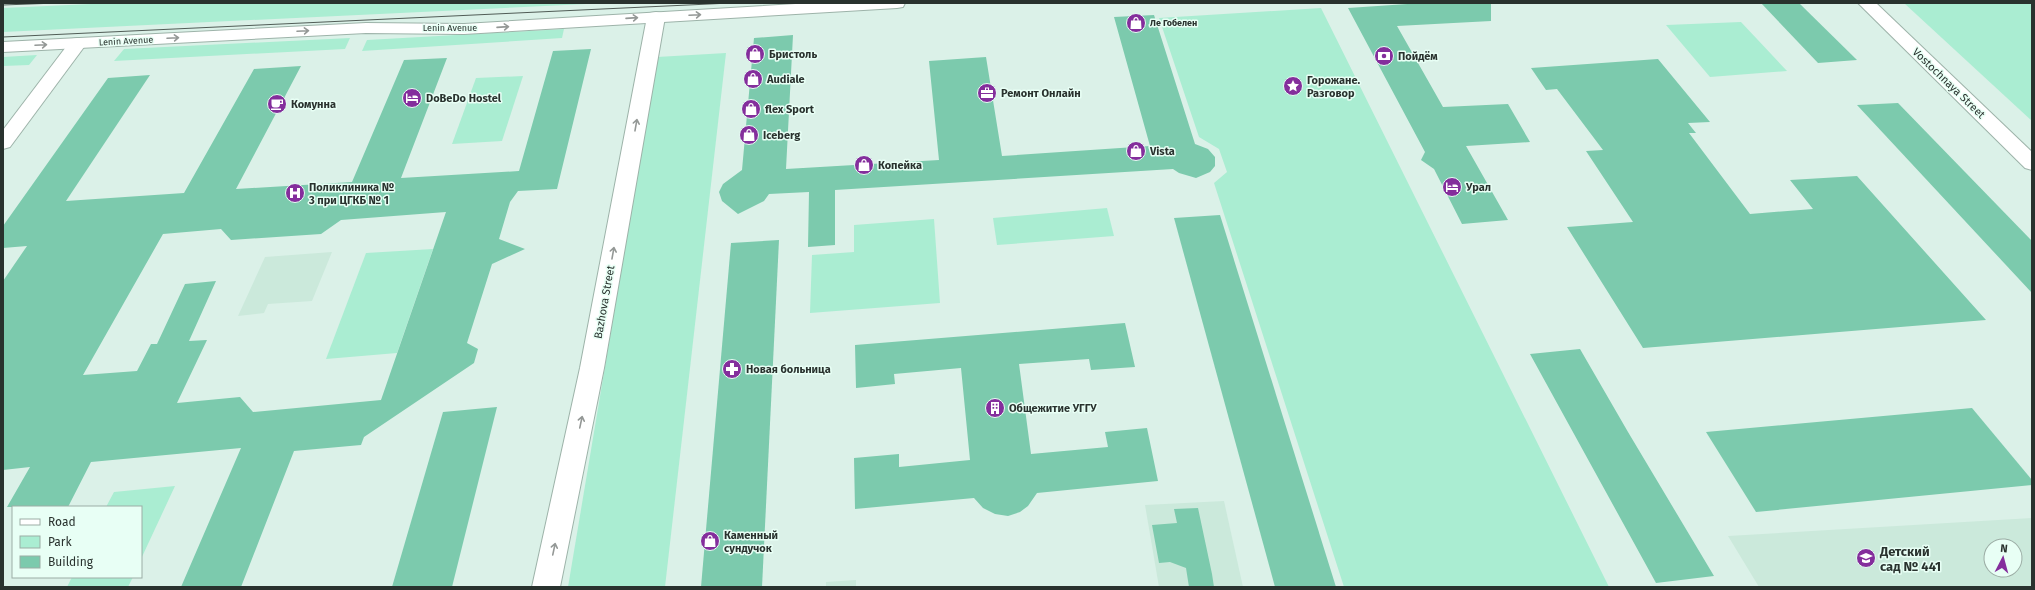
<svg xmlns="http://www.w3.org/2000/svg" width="2035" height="590" viewBox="0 0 2035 590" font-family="'Fira Sans',sans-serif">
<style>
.built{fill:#cbe9db;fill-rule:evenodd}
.green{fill:#aaedd2}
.building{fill:#7ccaad;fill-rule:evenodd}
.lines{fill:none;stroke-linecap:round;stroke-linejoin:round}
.street-casing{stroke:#9db3a9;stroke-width:2}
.secondary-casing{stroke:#9db3a9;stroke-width:2}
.primary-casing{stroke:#9db3a9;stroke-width:2}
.street{fill:#fff;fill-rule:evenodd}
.secondary{fill:#fff;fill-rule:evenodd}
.primary{fill:#fff;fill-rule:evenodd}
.tram{stroke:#505c56;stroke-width:1}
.oneway{stroke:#949896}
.labels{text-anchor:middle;stroke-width:3;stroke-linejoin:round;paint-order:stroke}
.far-poi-label{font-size:9px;font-weight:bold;fill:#29322e;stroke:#e8fff5;text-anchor:start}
.far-street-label{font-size:9px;fill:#29322e;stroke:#e8fff5}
.poi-label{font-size:11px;font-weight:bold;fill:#29322e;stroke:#e8fff5;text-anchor:start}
.street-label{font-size:11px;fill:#29322e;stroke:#e8fff5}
.near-poi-label{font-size:13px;font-weight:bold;fill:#29322e;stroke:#e8fff5;text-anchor:start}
</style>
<rect width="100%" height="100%" fill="#dbf1e8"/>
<g class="built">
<polygon points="332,252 312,301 268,304 264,313 238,316 265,257"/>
<polygon points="1224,501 1243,587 1159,587 1145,505"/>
<path d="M 2032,518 L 2032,587 L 1759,587 L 1728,536 ZM 1991,546 L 2015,546 L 2015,570 L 1991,570 Z"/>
<polygon points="856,580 856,587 826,587 826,582"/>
</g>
<g class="green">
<polygon points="113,3 607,3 3,32 3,8"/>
<polygon points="1904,3 2029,3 2032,5 2032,121"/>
<polygon points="1321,8 1609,587 1344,587 1214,183 1227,172 1219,149 1199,137 1159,18"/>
<polygon points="1741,22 1787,71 1710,77 1666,25"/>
<polygon points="564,29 562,38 362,51 367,40"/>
<polygon points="350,38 345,49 114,61 124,49"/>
<polygon points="726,53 665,587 568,587 657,57"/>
<polygon points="37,55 29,65 3,66 3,57"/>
<polygon points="523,76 502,141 452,144 476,78"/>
<polygon points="1107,208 1114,236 997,245 993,218"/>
<polygon points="934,219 940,303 810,313 812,255 854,252 854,225"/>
<polygon points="433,249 397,353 326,359 366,253"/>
<polygon points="175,486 141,559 141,507 106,507 114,492"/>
<polygon points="72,577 133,577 128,587 67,587"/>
</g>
<g class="building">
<polygon points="1422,3 1491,3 1491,21 1397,26 1443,107 1508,104 1530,142 1466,146 1508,220 1462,224 1434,169 1421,160 1425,152 1348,8"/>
<polygon points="1761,3 1799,3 1857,60 1818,63"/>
<polygon points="1154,15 1195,144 1208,149 1215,157 1215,166 1210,172 1196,178 1179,173 1173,169 835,190 835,245 808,247 809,192 769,194 764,201 738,214 722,201 719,192 723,184 742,170 754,38 793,35 786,169 939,160 929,61 986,57 1002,156 1150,146 1114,17"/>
<path d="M 591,49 L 557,189 L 518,191 L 510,202 L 499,239 L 525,249 L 492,264 L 467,343 L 478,349 L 474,363 L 364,437 L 361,445 L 294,451 L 241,587 L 181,587 L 241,448 L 91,462 L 68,507 L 7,507 L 30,467 L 3,470 L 3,281 L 27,246 L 3,248 L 3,226 L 108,78 L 150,75 L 66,201 L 184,193 L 254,69 L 301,66 L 236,189 L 352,182 L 404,60 L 447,58 L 401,178 L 519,171 L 553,51 ZM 446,212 L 381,400 L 253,412 L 240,397 L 177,403 L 207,340 L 189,341 L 216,281 L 185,284 L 157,344 L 151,344 L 137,371 L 83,375 L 163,234 L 221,229 L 231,240 L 321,234 L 341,220 Z"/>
<polygon points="1658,59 1710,122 1688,123 1696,133 1689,133 1750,214 1813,209 1790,180 1857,176 1986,320 1643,348 1567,227 1633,222 1586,151 1603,150 1557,89 1546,90 1531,68"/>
<polygon points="1898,103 2032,241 2032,293 1857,105"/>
<polygon points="1220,215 1336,587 1275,587 1174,218"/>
<polygon points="779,240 762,587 701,587 731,243"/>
<polygon points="1125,323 1135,367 1091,370 1089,359 1019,364 1031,454 1108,447 1105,432 1147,428 1158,481 1037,493 1028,506 1020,512 1008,516 995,514 983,508 974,498 855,509 854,458 899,454 899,467 970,460 961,368 894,374 895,384 856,388 855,345"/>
<polygon points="1580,349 1628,432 1714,576 1656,583 1530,354"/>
<polygon points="497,407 452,587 392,587 443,412"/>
<polygon points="1972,408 2032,480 2032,485 1756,512 1706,432"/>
<polygon points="1198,508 1212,574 1214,587 1189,587 1186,568 1170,562 1159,563 1152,525 1177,523 1174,509"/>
</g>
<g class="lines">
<defs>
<g id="street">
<polygon points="656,12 662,13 665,17 604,368 560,587 532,587 580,368 647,17 650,13"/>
<polygon points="78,38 84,39 87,43 10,147 3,149 3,130 72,39"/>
</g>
<polygon id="secondary" points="812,3 905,3 903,7 897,8 464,34 366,33 3,52 3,42 366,23 464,24"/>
<polygon id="primary" points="1858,3 1876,3 2032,152 2032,170 2025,168"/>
</defs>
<use href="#street" class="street-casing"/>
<use href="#secondary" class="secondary-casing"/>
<use href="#primary" class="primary-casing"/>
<use href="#street" class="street"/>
<use href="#secondary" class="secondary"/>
<use href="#primary" class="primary"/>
<g class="tram">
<polyline points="3,5 57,3"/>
<polyline points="3,37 731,3"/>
</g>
</g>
<defs><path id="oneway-shaft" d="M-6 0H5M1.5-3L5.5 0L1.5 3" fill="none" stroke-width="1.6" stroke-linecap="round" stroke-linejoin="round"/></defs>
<g class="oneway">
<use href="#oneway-shaft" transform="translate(695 15) rotate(-3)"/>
<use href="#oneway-shaft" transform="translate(632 18) rotate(-4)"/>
<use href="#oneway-shaft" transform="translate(503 27) rotate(-4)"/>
<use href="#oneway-shaft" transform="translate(303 31) rotate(-3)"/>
<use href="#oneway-shaft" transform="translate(173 38) rotate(-3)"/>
<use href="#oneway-shaft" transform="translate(41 45) rotate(-3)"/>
<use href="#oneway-shaft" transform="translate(636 125) rotate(-80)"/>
<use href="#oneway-shaft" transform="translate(613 253) rotate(-80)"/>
<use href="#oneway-shaft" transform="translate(581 422) rotate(-78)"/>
<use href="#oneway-shaft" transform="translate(554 549) rotate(-78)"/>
</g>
<defs>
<symbol id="shop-disc" viewBox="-11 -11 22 22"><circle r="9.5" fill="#842e9c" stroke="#e8fff5"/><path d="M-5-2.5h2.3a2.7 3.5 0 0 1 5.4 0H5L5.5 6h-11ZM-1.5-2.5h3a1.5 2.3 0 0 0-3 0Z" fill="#fff"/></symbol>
<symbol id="bank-disc" viewBox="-11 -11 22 22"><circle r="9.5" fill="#842e9c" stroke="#e8fff5"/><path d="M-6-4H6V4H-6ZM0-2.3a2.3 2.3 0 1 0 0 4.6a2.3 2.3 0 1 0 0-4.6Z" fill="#fff"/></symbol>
<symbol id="sight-disc" viewBox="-11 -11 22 22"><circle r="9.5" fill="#842e9c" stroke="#e8fff5"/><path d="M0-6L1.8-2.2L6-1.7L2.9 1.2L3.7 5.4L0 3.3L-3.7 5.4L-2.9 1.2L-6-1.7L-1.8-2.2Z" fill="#fff"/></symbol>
<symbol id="office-disc" viewBox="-11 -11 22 22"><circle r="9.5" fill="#842e9c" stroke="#e8fff5"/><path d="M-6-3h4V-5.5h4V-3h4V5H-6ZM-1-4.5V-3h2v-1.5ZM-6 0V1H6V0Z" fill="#fff"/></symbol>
<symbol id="hotel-disc" viewBox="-11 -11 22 22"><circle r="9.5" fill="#842e9c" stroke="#e8fff5"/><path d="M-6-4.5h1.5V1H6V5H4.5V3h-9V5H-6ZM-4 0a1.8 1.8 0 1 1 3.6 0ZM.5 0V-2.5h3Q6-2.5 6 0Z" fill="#fff"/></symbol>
<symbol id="cafe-disc" viewBox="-11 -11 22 22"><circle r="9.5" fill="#842e9c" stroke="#e8fff5"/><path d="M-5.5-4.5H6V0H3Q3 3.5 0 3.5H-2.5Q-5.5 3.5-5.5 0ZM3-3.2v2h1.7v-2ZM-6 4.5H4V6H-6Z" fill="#fff"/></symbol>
<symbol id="hospital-disc" viewBox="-11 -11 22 22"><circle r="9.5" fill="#842e9c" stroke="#e8fff5"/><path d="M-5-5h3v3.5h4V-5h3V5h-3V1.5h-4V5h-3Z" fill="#fff"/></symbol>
<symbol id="pharmacy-disc" viewBox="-11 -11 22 22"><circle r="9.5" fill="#842e9c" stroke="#e8fff5"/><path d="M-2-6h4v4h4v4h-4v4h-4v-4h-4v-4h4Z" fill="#fff"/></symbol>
<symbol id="building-disc" viewBox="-11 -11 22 22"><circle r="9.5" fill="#842e9c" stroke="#e8fff5"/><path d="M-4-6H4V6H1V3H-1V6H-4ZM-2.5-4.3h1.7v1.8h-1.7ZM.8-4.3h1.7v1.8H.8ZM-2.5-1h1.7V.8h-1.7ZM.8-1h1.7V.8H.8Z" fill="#fff"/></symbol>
<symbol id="school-disc" viewBox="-11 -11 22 22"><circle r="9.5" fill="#842e9c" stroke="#e8fff5"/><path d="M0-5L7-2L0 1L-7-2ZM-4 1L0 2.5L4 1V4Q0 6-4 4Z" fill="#fff"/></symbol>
</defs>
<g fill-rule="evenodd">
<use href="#shop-disc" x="1125" y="12" width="22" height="22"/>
<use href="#shop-disc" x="744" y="43" width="22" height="22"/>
<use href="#bank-disc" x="1373" y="45" width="22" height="22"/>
<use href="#shop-disc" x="742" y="68" width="22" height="22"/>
<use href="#sight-disc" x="1282" y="75" width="22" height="22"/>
<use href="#office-disc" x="976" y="82" width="22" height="22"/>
<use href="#hotel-disc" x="401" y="87" width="22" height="22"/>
<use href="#cafe-disc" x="266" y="93" width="22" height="22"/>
<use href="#shop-disc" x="740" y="98" width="22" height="22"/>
<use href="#shop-disc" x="738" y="124" width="22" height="22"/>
<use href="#shop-disc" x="1125" y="140" width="22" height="22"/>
<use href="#shop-disc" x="853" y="154" width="22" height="22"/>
<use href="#hotel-disc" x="1441" y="176" width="22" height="22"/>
<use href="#hospital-disc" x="284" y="182" width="22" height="22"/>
<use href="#pharmacy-disc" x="721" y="358" width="22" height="22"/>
<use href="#building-disc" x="984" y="397" width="22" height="22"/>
<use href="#shop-disc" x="699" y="530" width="22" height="22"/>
<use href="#school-disc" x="1855" y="547" width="22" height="22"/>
</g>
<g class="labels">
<g class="far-poi-label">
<text x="1150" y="26">Ле Гобелен</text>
</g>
<g class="far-street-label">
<text x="450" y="31">Lenin Avenue</text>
<text transform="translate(126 41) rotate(-3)" y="3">Lenin Avenue</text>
</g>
<g class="poi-label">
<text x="769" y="58">Бристоль</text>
<text x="1398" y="60">Пойдём</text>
<text x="767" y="83">Audiale</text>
<text x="1307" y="84">Горожане.<tspan x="1307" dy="13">Разговор</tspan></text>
<text x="1001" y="97">Ремонт Онлайн</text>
<text x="426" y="102">DoBeDo Hostel</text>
<text x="291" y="108">Комунна</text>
<text x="765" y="113">flex Sport</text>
<text x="763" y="139">Iceberg</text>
<text x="1150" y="155">Vista</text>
<text x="878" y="169">Копейка</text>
<text x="309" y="191">Поликлиника №<tspan x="309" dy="13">3 при ЦГКБ № 1</tspan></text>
<text x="1466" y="191">Урал</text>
<text x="746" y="373">Новая больница</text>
<text x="1009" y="412">Общежитие УГГУ</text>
<text x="724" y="539">Каменный<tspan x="724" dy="13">сундучок</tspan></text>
</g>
<g class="street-label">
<text transform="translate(1949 83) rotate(44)" y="4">Vostochnaya Street</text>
<text transform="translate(604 302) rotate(-80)" y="4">Bazhova Street</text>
</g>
<g class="near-poi-label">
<text x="1880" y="556">Детский<tspan x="1880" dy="15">сад № 441</tspan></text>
</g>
</g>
<rect width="2035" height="590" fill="none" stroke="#29322e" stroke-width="8"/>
<rect x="12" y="506" width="130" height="72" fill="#e8fff5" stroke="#9cada5"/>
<rect x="20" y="519" width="20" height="6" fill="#ffffff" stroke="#9cada5"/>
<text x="48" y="526" font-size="12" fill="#29322e">Road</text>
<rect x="20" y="536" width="20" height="12" fill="#aaedd2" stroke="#9cada5"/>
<text x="48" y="546" font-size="12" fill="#29322e">Park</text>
<rect x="20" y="556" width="20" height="12" fill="#7ccaad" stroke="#9cada5"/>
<text x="48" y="566" font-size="12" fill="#29322e">Building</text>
<g transform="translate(2003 558) rotate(6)"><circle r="19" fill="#e8fff5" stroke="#9cada5"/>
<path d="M0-3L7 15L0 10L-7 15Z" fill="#842e9c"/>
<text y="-6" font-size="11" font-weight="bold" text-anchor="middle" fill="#29322e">N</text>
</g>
</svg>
